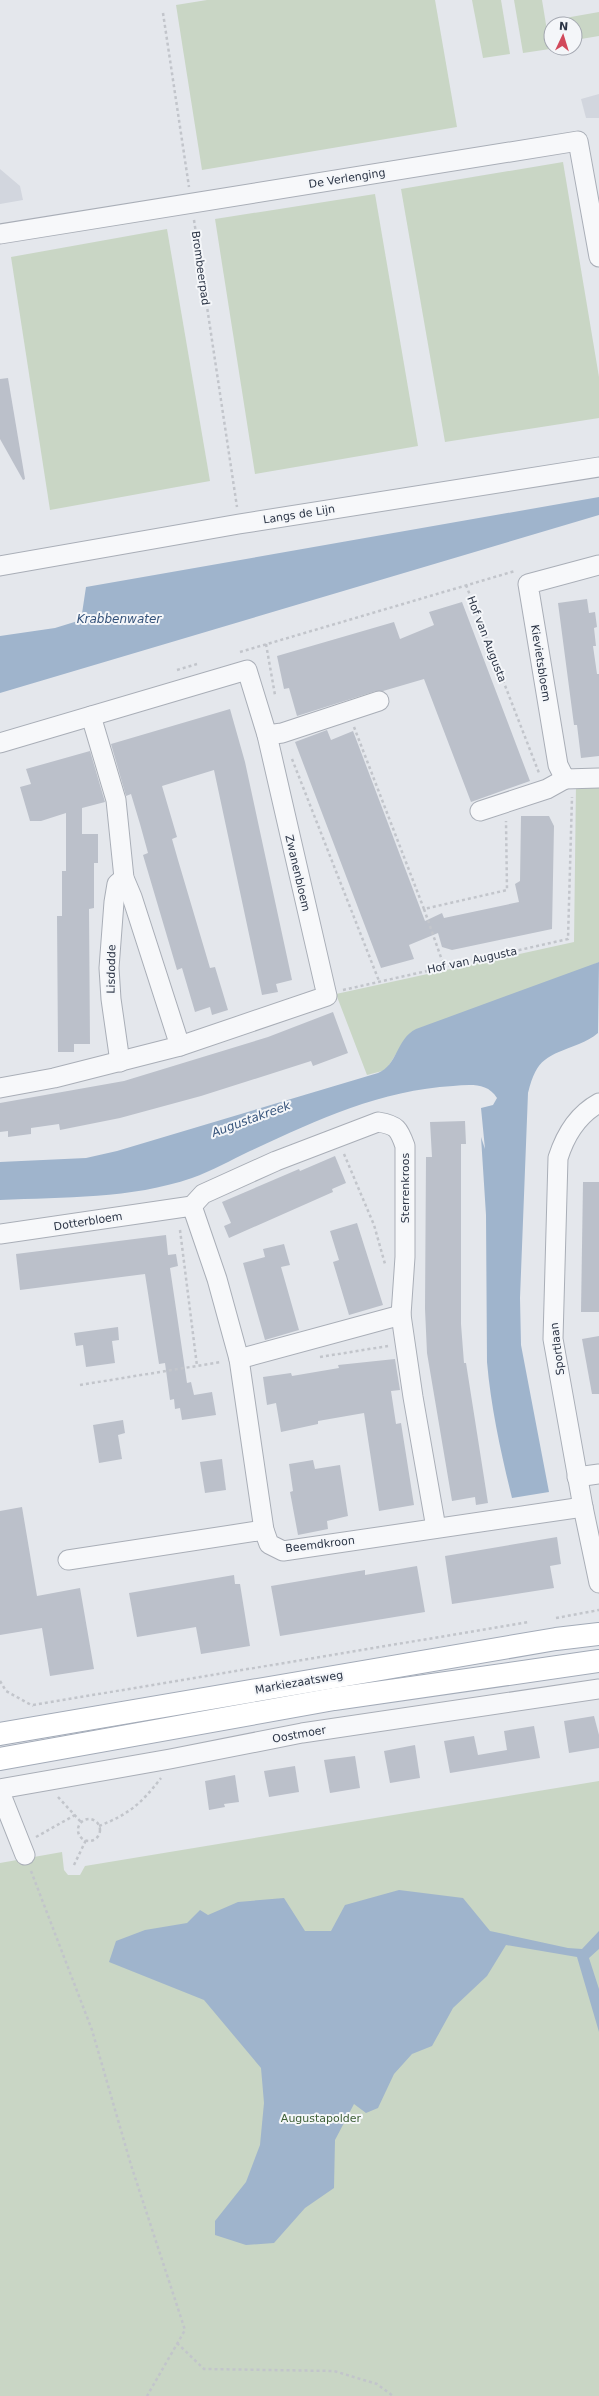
<svg xmlns="http://www.w3.org/2000/svg" width="599" height="2396" viewBox="0 0 599 2396" font-family="'DejaVu Sans',sans-serif">
<style>
.built{fill:#d2d6de}
.green{fill:#c9d6c5}
.water{fill:#9fb4cc}
.building{fill:#bbc0ca}
.lines{fill:none;stroke-linecap:round;stroke-linejoin:round}
.minor-casing{stroke:#a9aeb7;stroke-width:21}
.major-casing{stroke:#a3abb8;stroke-width:24}
.path{stroke:#c2c5cb;stroke-width:2.5;stroke-dasharray:3 3;stroke-linecap:butt}
.minor{stroke:#f7f8fa;stroke-width:19}
.major{stroke:#fff;stroke-width:22}
.labels{text-anchor:middle;stroke-width:4;stroke-linejoin:round;paint-order:stroke}
.street-label{font-size:11px;fill:#2b3445;stroke:#f4f6f9}
.park-label{font-size:11px;fill:#3f6138;stroke:#f4f6f9}
.water-label{font-size:12px;font-style:italic;fill:#34527a;stroke:#f4f6f9}
</style>
<rect width="100%" height="100%" fill="#e4e7ec"/>
<g class="built">
<polygon points="599,94 599,118 586,118 581,99"/>
<polygon points="0,169 20,186 23,200 0,204"/>
</g>
<g class="green">
<polygon points="207,0 435,0 457,127 202,170 176,5"/>
<polygon points="472,0 501,0 510,54 483,58"/>
<polygon points="514,0 542,0 550,49 523,53"/>
<polygon points="599,12 599,36 575,40 575,24 566,24 565,18"/>
<polygon points="563,162 599,377 599,418 445,442 401,189"/>
<polygon points="375,194 418,446 255,474 215,219"/>
<polygon points="167,229 210,481 50,510 11,257"/>
<polygon points="576,784 599,784 599,962 396,1054 386,1070 367,1075 336,994 574,942"/>
<polygon points="599,1781 599,2396 0,2396 0,1863 62,1852 64,1870 68,1875 80,1875 85,1866"/>
</g>
<g class="water">
<polygon points="599,497 599,515 0,693 0,636 55,628 81,620 86,587"/>
<path d="M 599,962 L 598,1033 C 592,1038 586,1041 579,1044 C 547,1057 537,1057 528,1093 L 520,1298 L 521,1345 L 549,1492 L 512,1498 C 501,1453 491,1408 487,1362 L 486,1215 L 481,1137 L 485,1149 L 481,1108 L 493,1105 L 497,1098 C 487,1082 469,1085 453,1086 C 380,1090 315,1121 250,1151 C 231,1160 212,1171 192,1178 C 131,1199 64,1197 0,1200 L 0,1162 L 86,1158 L 117,1151 L 378,1073 C 398,1065 396,1039 416,1029 Z"/>
<polygon points="399,1890 463,1898 490,1931 568,1948 582,1949 599,1931 599,1949 589,1958 599,1989 599,2032 577,1957 506,1945 487,1976 453,2008 432,2046 412,2054 394,2074 378,2108 366,2113 354,2104 335,2140 334,2188 305,2208 274,2243 246,2245 215,2235 215,2221 246,2182 260,2145 264,2103 261,2068 204,2000 109,1962 116,1941 145,1930 187,1923 200,1910 208,1915 238,1902 284,1898 305,1931 331,1931 345,1905"/>
</g>
<g class="building">
<polygon points="8,378 25,479 23,480 0,439 0,379"/>
<polygon points="587,599 589,613 595,612 597,627 594,628 596,646 593,646 597,674 599,674 599,756 581,758 577,725 574,725 558,603"/>
<polygon points="462,602 530,781 471,802 424,679 383,691 376,691 297,716 289,688 284,689 277,656 394,622 400,639 434,625 429,612"/>
<polygon points="230,709 245,762 292,980 276,984 278,992 262,995 214,770 162,786 177,837 172,839 178,860 210,968 215,967 228,1010 212,1015 210,1007 195,1012 182,968 177,970 143,855 148,853 140,824 131,794 126,796 111,744"/>
<polygon points="327,730 331,740 353,731 425,921 442,913 444,918 519,902 515,884 520,881 521,816 549,816 554,826 552,929 452,950 442,947 438,933 409,945 414,959 381,968 295,742"/>
<polygon points="90,751 105,802 82,808 82,834 98,834 98,863 94,863 94,908 89,909 90,1044 74,1044 74,1052 58,1052 57,916 62,916 62,871 66,871 66,813 41,821 30,821 20,787 31,784 26,769"/>
<polygon points="333,1012 348,1053 313,1066 311,1061 201,1096 120,1118 60,1130 59,1124 31,1128 31,1134 8,1137 8,1131 0,1132 0,1103 124,1081 268,1037"/>
<polygon points="465,1121 466,1144 461,1144 461,1324 464,1363 466,1363 488,1503 476,1505 475,1497 452,1501 427,1353 425,1309 426,1157 432,1157 430,1122"/>
<polygon points="335,1156 346,1183 332,1189 333,1192 229,1238 224,1226 231,1223 222,1202 299,1169 300,1171"/>
<polygon points="583,1182 599,1182 599,1312 581,1312"/>
<polygon points="357,1223 383,1305 349,1315 333,1262 339,1260 330,1231"/>
<polygon points="166,1235 168,1255 176,1254 178,1266 170,1268 187,1383 191,1382 194,1395 212,1392 216,1415 182,1420 180,1408 175,1409 174,1399 170,1400 165,1363 159,1364 145,1274 20,1290 16,1254"/>
<polygon points="284,1244 290,1265 281,1267 299,1330 265,1340 243,1263 265,1257 263,1249"/>
<polygon points="118,1327 119,1340 112,1341 115,1363 86,1367 83,1345 76,1346 74,1333"/>
<polygon points="599,1336 599,1394 592,1394 582,1339"/>
<polygon points="395,1359 400,1390 391,1391 396,1424 401,1423 414,1505 379,1511 364,1413 318,1421 318,1424 281,1432 276,1403 267,1405 263,1377 291,1373 292,1376 339,1368 338,1365"/>
<polygon points="123,1420 125,1433 118,1435 122,1459 99,1463 93,1425"/>
<polygon points="222,1459 226,1490 205,1493 200,1462"/>
<polygon points="313,1460 315,1469 340,1465 348,1516 327,1521 328,1529 298,1535 290,1492 293,1491 289,1464"/>
<polygon points="22,1507 37,1596 80,1588 94,1669 50,1676 42,1628 0,1635 0,1511"/>
<polygon points="557,1537 561,1564 550,1566 554,1588 452,1604 445,1556"/>
<polygon points="417,1566 425,1612 280,1636 271,1586 365,1570 365,1575"/>
<polygon points="234,1575 235,1584 240,1584 250,1646 201,1654 196,1627 137,1637 129,1593"/>
<polygon points="594,1716 599,1735 599,1748 569,1753 564,1721"/>
<polygon points="534,1726 540,1758 450,1773 444,1741 474,1736 478,1755 507,1750 504,1731"/>
<polygon points="415,1745 420,1778 390,1783 384,1751"/>
<polygon points="355,1756 360,1788 330,1793 324,1760"/>
<polygon points="295,1766 299,1792 269,1797 264,1771"/>
<polygon points="235,1775 239,1802 224,1804 225,1807 209,1810 205,1781"/>
</g>
<g class="lines">
<defs>
<g id="minor">
<polyline points="0,234 578,141 599,257"/>
<polyline points="599,565 528,584 558,765 565,779 599,778"/>
<polyline points="0,566 239,524 599,467"/>
<polyline points="91,716 116,800 124,878 132,897 180,1046"/>
<polyline points="267,735 282,733 379,701"/>
<polyline points="0,743 247,670 267,735 327,996 180,1046 54,1078 0,1088"/>
<polyline points="480,811 547,789 565,779"/>
<polyline points="120,1062 111,999 109,968 114,902 117,884 124,878"/>
<path d="M 599,1103 C 577,1115 565,1136 558,1158 L 553,1339 L 583,1507 L 599,1583"/>
<path d="M 192,1206 L 203,1194 L 276,1161 L 378,1122 C 397,1125 399,1129 405,1146 L 405,1257 L 401,1315 L 413,1397 L 436,1528"/>
<polyline points="0,1234 192,1206 217,1279 239,1359 264,1530 269,1544 283,1551 583,1507"/>
<polyline points="239,1359 401,1315"/>
<polyline points="577,1477 599,1474"/>
<polyline points="68,1560 264,1530"/>
<polyline points="0,1789 170,1759 302,1733 599,1689"/>
<polyline points="0,1792 25,1855"/>
</g>
<g id="major">
<polyline points="0,1734 556,1639 599,1634"/>
<polyline points="0,1759 334,1699 599,1661"/>
</g>
</defs>
<use href="#minor" class="minor-casing"/>
<use href="#major" class="major-casing"/>
<g class="path">
<polyline points="163,13 189,187"/>
<polyline points="194,220 237,507"/>
<polyline points="466,585 539,773"/>
<polyline points="266,644 275,695"/>
<polyline points="240,652 515,571"/>
<polyline points="177,670 197,664"/>
<polyline points="354,727 424,909 507,890 506,821"/>
<polyline points="292,759 379,981"/>
<polyline points="424,909 444,966"/>
<polyline points="343,990 568,939 572,797"/>
<polyline points="344,1154 374,1225 385,1264"/>
<polyline points="180,1230 197,1366"/>
<polyline points="320,1357 388,1346"/>
<polyline points="80,1385 221,1362"/>
<polyline points="556,1618 599,1610"/>
<polyline points="0,1681 6,1691 33,1706"/>
<polyline points="33,1705 529,1622"/>
<polyline points="58,1797 81,1822"/>
<circle cx="89" cy="1830" r="11"/>
<path d="M 99,1826 C 129,1814 141,1804 161,1778"/>
<polyline points="36,1837 75,1815"/>
<polyline points="74,1865 86,1840"/>
<polyline points="31,1871 92,2030 131,2165 185,2330 147,2396"/>
<polyline points="177,2343 204,2369 334,2371 377,2384 393,2396"/>
</g>
<use href="#minor" class="minor"/>
<use href="#major" class="major"/>
</g>
<g class="labels">
<g class="street-label">
<text transform="translate(347 178) rotate(-9)" y="4">De Verlenging</text>
<text transform="translate(201 268) rotate(82)" y="4">Brombeerpad</text>
<text transform="translate(299 514) rotate(-9)" y="4">Langs de Lijn</text>
<text transform="translate(487 639) rotate(69)" y="4">Hof van Augusta</text>
<text transform="translate(541 663) rotate(81)" y="4">Kievietsbloem</text>
<text transform="translate(298 873) rotate(77)" y="4">Zwanenbloem</text>
<text transform="translate(472 960) rotate(-12)" y="4">Hof van Augusta</text>
<text transform="translate(111 969) rotate(-89)" y="4">Lisdodde</text>
<text transform="translate(405 1188) rotate(-90)" y="4">Sterrenkroos</text>
<text transform="translate(88 1221) rotate(-9)" y="4">Dotterbloem</text>
<text transform="translate(557 1349) rotate(-97)" y="4">Sportlaan</text>
<text transform="translate(320 1544) rotate(-7)" y="4">Beemdkroon</text>
<text transform="translate(299 1682) rotate(-10)" y="4">Markiezaatsweg</text>
<text transform="translate(299 1734) rotate(-10)" y="4">Oostmoer</text>
</g>
<g class="park-label">
<text x="321" y="2122">Augustapolder</text>
</g>
<g class="water-label">
<text x="119" y="623">Krabbenwater</text>
<text transform="translate(251 1119) rotate(-20)" y="4">Augustakreek</text>
</g>
</g>
<g transform="translate(563 36) rotate(4)"><circle r="19" fill="#f4f6f9" stroke="#a4a8b1"/>
<path d="M0-3L7 15L0 10L-7 15Z" fill="#d1495b"/>
<text y="-6" font-size="11" font-weight="bold" text-anchor="middle" fill="#2b3445">N</text>
</g>
</svg>
